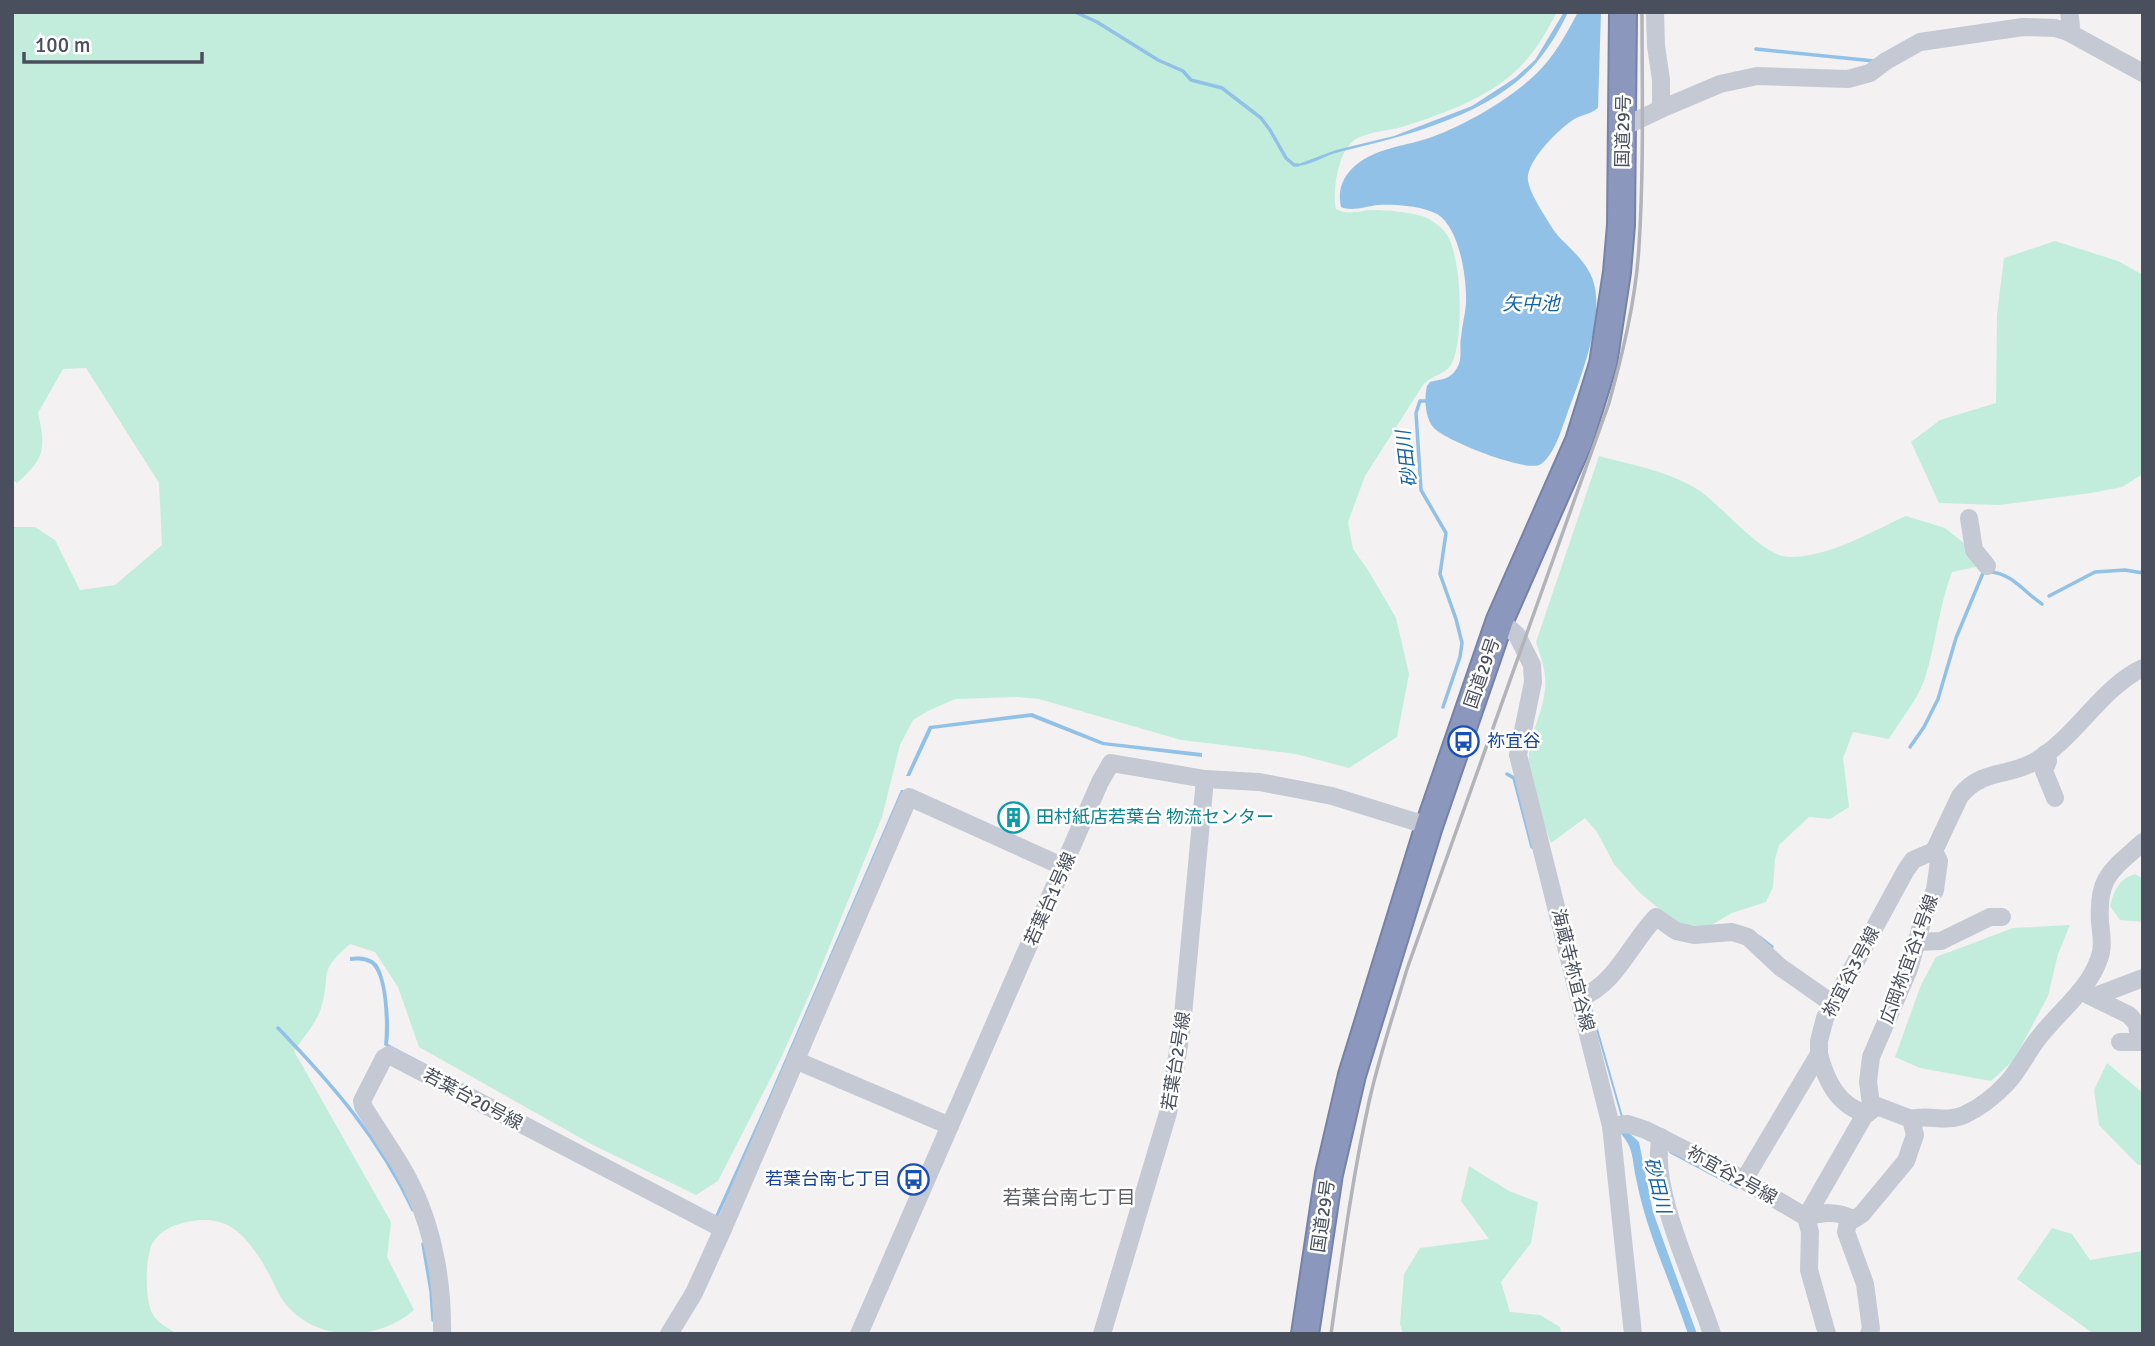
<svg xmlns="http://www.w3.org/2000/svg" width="2155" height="1346" viewBox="0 0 2155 1346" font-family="Signika,'Noto Sans JP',sans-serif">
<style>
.green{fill:#c2eddd}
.water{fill:#92c1e8}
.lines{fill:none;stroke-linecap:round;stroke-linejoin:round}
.stream{stroke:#92c1e8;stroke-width:3.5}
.highway-casing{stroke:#7682a8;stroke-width:30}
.minor{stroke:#c5c9d4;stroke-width:18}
.highway{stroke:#8b97bc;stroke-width:26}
.rail{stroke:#b3b4ba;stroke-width:3.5}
.labels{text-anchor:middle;stroke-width:5;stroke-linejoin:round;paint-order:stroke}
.street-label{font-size:18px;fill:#494f5d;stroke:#fff}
.transit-label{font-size:18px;fill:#164399;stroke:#fff;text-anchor:start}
.culture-label{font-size:18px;fill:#0d838f;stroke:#fff;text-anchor:start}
.water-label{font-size:19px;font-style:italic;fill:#1464a5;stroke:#fff}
.neighbourhood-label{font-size:19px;fill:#5d5f65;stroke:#fff}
</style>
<rect width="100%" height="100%" fill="#f3f1f1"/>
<g class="green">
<path d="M 12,12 L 1557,12 C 1550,25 1543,38 1535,49 C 1504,93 1451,111 1402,127 C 1387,131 1362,132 1351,143 C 1338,155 1332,193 1336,209 C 1349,216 1360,210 1373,210 C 1388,210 1407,212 1422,216 C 1431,219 1442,227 1447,235 C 1462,258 1464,339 1452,363 C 1446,375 1431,375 1423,385 L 1365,476 L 1348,522 L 1353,549 L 1368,570 L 1396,618 L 1409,674 L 1397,737 L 1349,768 L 1296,754 L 1181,740 L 1039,699 L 1018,697 L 955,699 L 928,711 L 913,720 L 900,745 L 882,817 L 815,982 L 781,1058 L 718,1181 L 696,1195 L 593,1145 L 419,1047 L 398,987 L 375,952 L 350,944 C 316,973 332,973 321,1008 C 317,1022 303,1038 294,1051 L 391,1222 L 387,1257 L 414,1310 C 378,1342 315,1343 284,1302 C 278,1294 274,1283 269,1274 C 246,1233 226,1209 176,1225 C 167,1228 157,1235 152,1244 C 145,1259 145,1299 152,1313 C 157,1323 168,1328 177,1334 L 12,1334 L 12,527 L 35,527 L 55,540 L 80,590 L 115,585 L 162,545 L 159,483 L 86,368 L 63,369 L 38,413 C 46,448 45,459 17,483 L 12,479 Z"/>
<polygon points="2055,241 2118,261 2143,275 2143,474 2122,487 2091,493 1999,505 1939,503 1911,442 1940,420 1996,403 1997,315 2004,258"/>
<path d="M 1599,456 C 1632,465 1672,472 1700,491 C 1723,507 1764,558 1790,557 C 1830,557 1870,532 1906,516 L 1945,528 L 1990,564 L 1952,572 C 1939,606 1936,643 1925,678 C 1919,697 1900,721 1889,739 L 1853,732 L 1843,758 L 1849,807 L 1830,819 L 1809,817 L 1779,845 L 1775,859 L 1773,887 L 1766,902 L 1732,913 L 1708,927 L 1677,924 L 1639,892 L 1614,864 L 1597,832 L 1585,818 L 1551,843 C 1542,821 1527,777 1529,753 C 1531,732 1543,711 1545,690 C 1547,673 1541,657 1536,642 Z"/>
<path d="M 2135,874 L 2143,879 L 2143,922 L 2120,920 L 2110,906 C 2114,890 2119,879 2135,874 Z"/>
<polygon points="2070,925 2058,954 2048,996 2014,1060 1991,1081 1920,1068 1895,1057 1921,985 1936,957 2013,928"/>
<polygon points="2107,1063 2143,1093 2143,1166 2137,1164 2099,1125 2094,1090"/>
<polygon points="1469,1166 1509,1191 1538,1202 1531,1243 1501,1282 1510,1312 1540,1315 1560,1327 1561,1334 1403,1334 1400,1324 1404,1274 1420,1248 1489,1239 1461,1201"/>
<polygon points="2052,1228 2072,1234 2090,1260 2143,1251 2143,1334 2094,1334 2017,1279"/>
</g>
<g class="water">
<path d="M 1564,12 L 1568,12 C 1560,30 1549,47 1537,62 C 1490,116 1404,136 1339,152 C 1323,156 1309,167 1293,166 L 1336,150 L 1394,136 L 1472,106 L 1515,78 L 1535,60 Z"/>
<path d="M 1578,12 L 1601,12 L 1598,108 C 1590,115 1578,115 1570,122 C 1556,132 1525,163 1528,181 C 1530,191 1536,201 1541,210 C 1547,219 1552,229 1559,237 C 1574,252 1591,266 1595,288 C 1602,326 1579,382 1566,417 C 1561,431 1554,455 1541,464 C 1529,474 1443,440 1433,427 C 1425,417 1424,398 1427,386 L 1430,382 C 1441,379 1450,380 1457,368 C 1463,358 1459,348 1461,337 C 1462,326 1465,315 1466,304 C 1467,279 1460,228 1437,214 C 1422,206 1395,204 1378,205 C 1367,206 1352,212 1341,207 C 1337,190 1343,176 1356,165 C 1375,149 1403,146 1426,139 C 1462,127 1509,100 1536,74 C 1553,58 1567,33 1578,12 Z"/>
<polygon points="1032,713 1104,742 1202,753 1202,757 1102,745 1031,717 932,729 910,776 906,776 929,726"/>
<path d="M 901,790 L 904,790 L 746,1158 L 717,1219 L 384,1045 C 386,1028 386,976 371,964 C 365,960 357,960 350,961 L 350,957 C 358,956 369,956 376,963 C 388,976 391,1027 388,1044 L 715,1216 L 767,1101 Z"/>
<path d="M 1590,1001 L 1627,1131 L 1639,1142 L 1653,1212 L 1697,1334 L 1688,1334 C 1671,1282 1646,1232 1636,1178 C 1632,1160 1634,1148 1621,1134 L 1621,1117 L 1588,1002 Z"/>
</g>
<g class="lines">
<g class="stream">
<polyline points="1075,12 1097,22 1158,60 1183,71 1191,80 1222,88 1261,118 1270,130 1286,158 1294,165 1298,165"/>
<polyline points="1756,49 1874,61"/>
<polyline points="1430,401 1420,401 1416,413 1421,490 1446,533 1440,574 1456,619 1462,643 1460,657 1443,707"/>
<path d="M 1990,572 C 2012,573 2025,593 2042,604"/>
<polyline points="2049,596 2095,572 2125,570 2143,573"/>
<polyline points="1910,747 1924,727 1938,699 1956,638 1983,573"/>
<polyline points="1507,774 1514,778 1532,847"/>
<polyline points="1759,937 1772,947"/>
<path d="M 278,1028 C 332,1084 380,1139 413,1210"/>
<polyline points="1671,1152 1737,1187"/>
<polyline points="423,1244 431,1291 433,1320"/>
</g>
<defs>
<polyline id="highway" points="1305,1334 1329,1174 1352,1075 1429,826 1500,620 1579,441 1603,364 1617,272 1621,225 1623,12"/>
</defs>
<use href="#highway" class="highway-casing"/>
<g class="minor">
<polyline points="2068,32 2071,26 2069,12"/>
<polyline points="1661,109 1720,84 1757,76 1848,79 1870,73 1886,61 1920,42 2023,27 2055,28 2068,32 2143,73"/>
<polyline points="1623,127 1661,109 1661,80 1656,46 1655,12"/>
<polyline points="1969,518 1974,550 1987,566"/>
<polyline points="1500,620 1517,635 1532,665 1533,682 1518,755 1611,1126 1633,1334"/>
<polyline points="2045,754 2048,761 2044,771 2055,798"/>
<polyline points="1917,942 1941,941 1990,917 2002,917"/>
<polyline points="2080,991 2129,1015 2137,1024 2139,1042"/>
<polyline points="2093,997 2143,978"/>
<path d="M 1580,998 C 1616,984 1630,944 1656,917 L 1676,931 L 1694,935 L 1732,932 L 1748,937 L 1780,967 L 1833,1004"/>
<polyline points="2120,1042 2143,1042"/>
<path d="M 1819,1054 C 1826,1081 1838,1106 1867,1114 L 1877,1106 L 1911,1119 L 1915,1135 L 1906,1161 L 1862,1214 L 1848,1223 L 1846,1232 L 1865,1284 L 1871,1329 L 1869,1334"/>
<polyline points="795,1060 950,1126"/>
<path d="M 1911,1119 C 1928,1114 1946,1123 1964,1115 C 1979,1108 1995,1096 2007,1083 C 2018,1071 2025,1057 2034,1044 C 2054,1015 2088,992 2099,959 C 2104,947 2101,934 2100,922 C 2097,876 2112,870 2143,842"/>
<path d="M 1611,1126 L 1628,1124 L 1646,1130 L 1733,1174 L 1806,1217 C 1823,1212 1837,1211 1853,1219"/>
<path d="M 1661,1137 C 1648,1187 1696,1283 1712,1334"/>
<polyline points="1744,1180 1819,1054 1819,1041 1825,1018 1906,870 1913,860 1934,851"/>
<polyline points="723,1229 909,797 1064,867"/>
<path d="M 442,1334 C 443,1276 431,1216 401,1166 C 389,1146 375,1126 363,1106 L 362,1101 L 384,1058 L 389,1055 L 723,1229 L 694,1293 L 669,1334"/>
<polyline points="859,1334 1100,782 1111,763 1205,779 1259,782 1296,789 1332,796 1429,826"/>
<polyline points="1102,1334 1168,1113 1182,1026 1205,779"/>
<path d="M 1827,1334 L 1809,1270 L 1810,1232 L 1806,1217 L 1871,1104 L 1868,1082 L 1871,1057 L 1909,969 L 1926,908 L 1935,890 L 1939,861 L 1934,851 L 1960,796 C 1982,769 2006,777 2032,763 C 2073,742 2101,687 2143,668"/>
</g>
<use href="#highway" class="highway"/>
<path class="rail" d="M 1331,1334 C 1342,1256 1352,1179 1369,1102 C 1379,1057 1394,1013 1407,969 L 1609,403 C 1623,352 1636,299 1639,246 C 1644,169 1642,90 1642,12"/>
</g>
<defs>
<symbol id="bus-ring" viewBox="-11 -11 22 22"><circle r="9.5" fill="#fff" stroke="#1a4fb4" stroke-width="1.5"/><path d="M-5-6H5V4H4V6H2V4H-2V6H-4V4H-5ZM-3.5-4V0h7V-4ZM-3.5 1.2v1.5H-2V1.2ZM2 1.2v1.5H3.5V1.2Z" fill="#1a4fb4"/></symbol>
<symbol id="building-ring" viewBox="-11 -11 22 22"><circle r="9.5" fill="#fff" stroke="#0f9aa8" stroke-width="1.5"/><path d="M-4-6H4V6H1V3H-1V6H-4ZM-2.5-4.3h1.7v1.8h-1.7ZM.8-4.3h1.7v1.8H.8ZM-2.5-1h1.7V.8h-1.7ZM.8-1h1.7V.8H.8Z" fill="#0f9aa8"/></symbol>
</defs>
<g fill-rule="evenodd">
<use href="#bus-ring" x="1446" y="724" width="35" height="35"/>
<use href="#building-ring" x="996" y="800" width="35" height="35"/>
<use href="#bus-ring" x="896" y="1162" width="35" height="35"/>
</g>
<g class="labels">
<g class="street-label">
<text transform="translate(1623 131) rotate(-89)" y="6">国道29号</text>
<text transform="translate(1482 673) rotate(-71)" y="6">国道29号</text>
<text transform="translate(1050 899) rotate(-66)" y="6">若葉台1号線</text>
<text transform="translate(1909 959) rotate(-70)" y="6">広岡祢宜谷1号線</text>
<text transform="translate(1573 970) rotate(76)" y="6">海蔵寺祢宜谷線</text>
<text transform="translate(1851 972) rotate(-62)" y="6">祢宜谷3号線</text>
<text transform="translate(1176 1061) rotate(-81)" y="6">若葉台2号線</text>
<text transform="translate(473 1099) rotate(28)" y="6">若葉台20号線</text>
<text transform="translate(1732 1175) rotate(29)" y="6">祢宜谷2号線</text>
<text transform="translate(1323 1216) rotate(-82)" y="6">国道29号</text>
</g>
<g class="transit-label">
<text x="1487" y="747">祢宜谷</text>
<text x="891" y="1185" text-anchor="end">若葉台南七丁目</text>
</g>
<g class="culture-label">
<text x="1036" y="823">田村紙店若葉台 物流センター</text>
</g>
<g class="water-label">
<text x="1531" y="310">矢中池</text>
<text transform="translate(1406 459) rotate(-97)" y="7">砂田川</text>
<text transform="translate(1658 1185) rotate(76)" y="7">砂田川</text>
</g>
<g class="neighbourhood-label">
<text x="1069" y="1204">若葉台南七丁目</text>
</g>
</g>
<rect width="2155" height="1346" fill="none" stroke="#494f5d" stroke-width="28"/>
<path d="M24 52v10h178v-10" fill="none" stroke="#494f5d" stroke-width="3.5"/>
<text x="35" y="52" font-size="21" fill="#494f5d" stroke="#ffffff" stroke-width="5" paint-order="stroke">100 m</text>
</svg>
